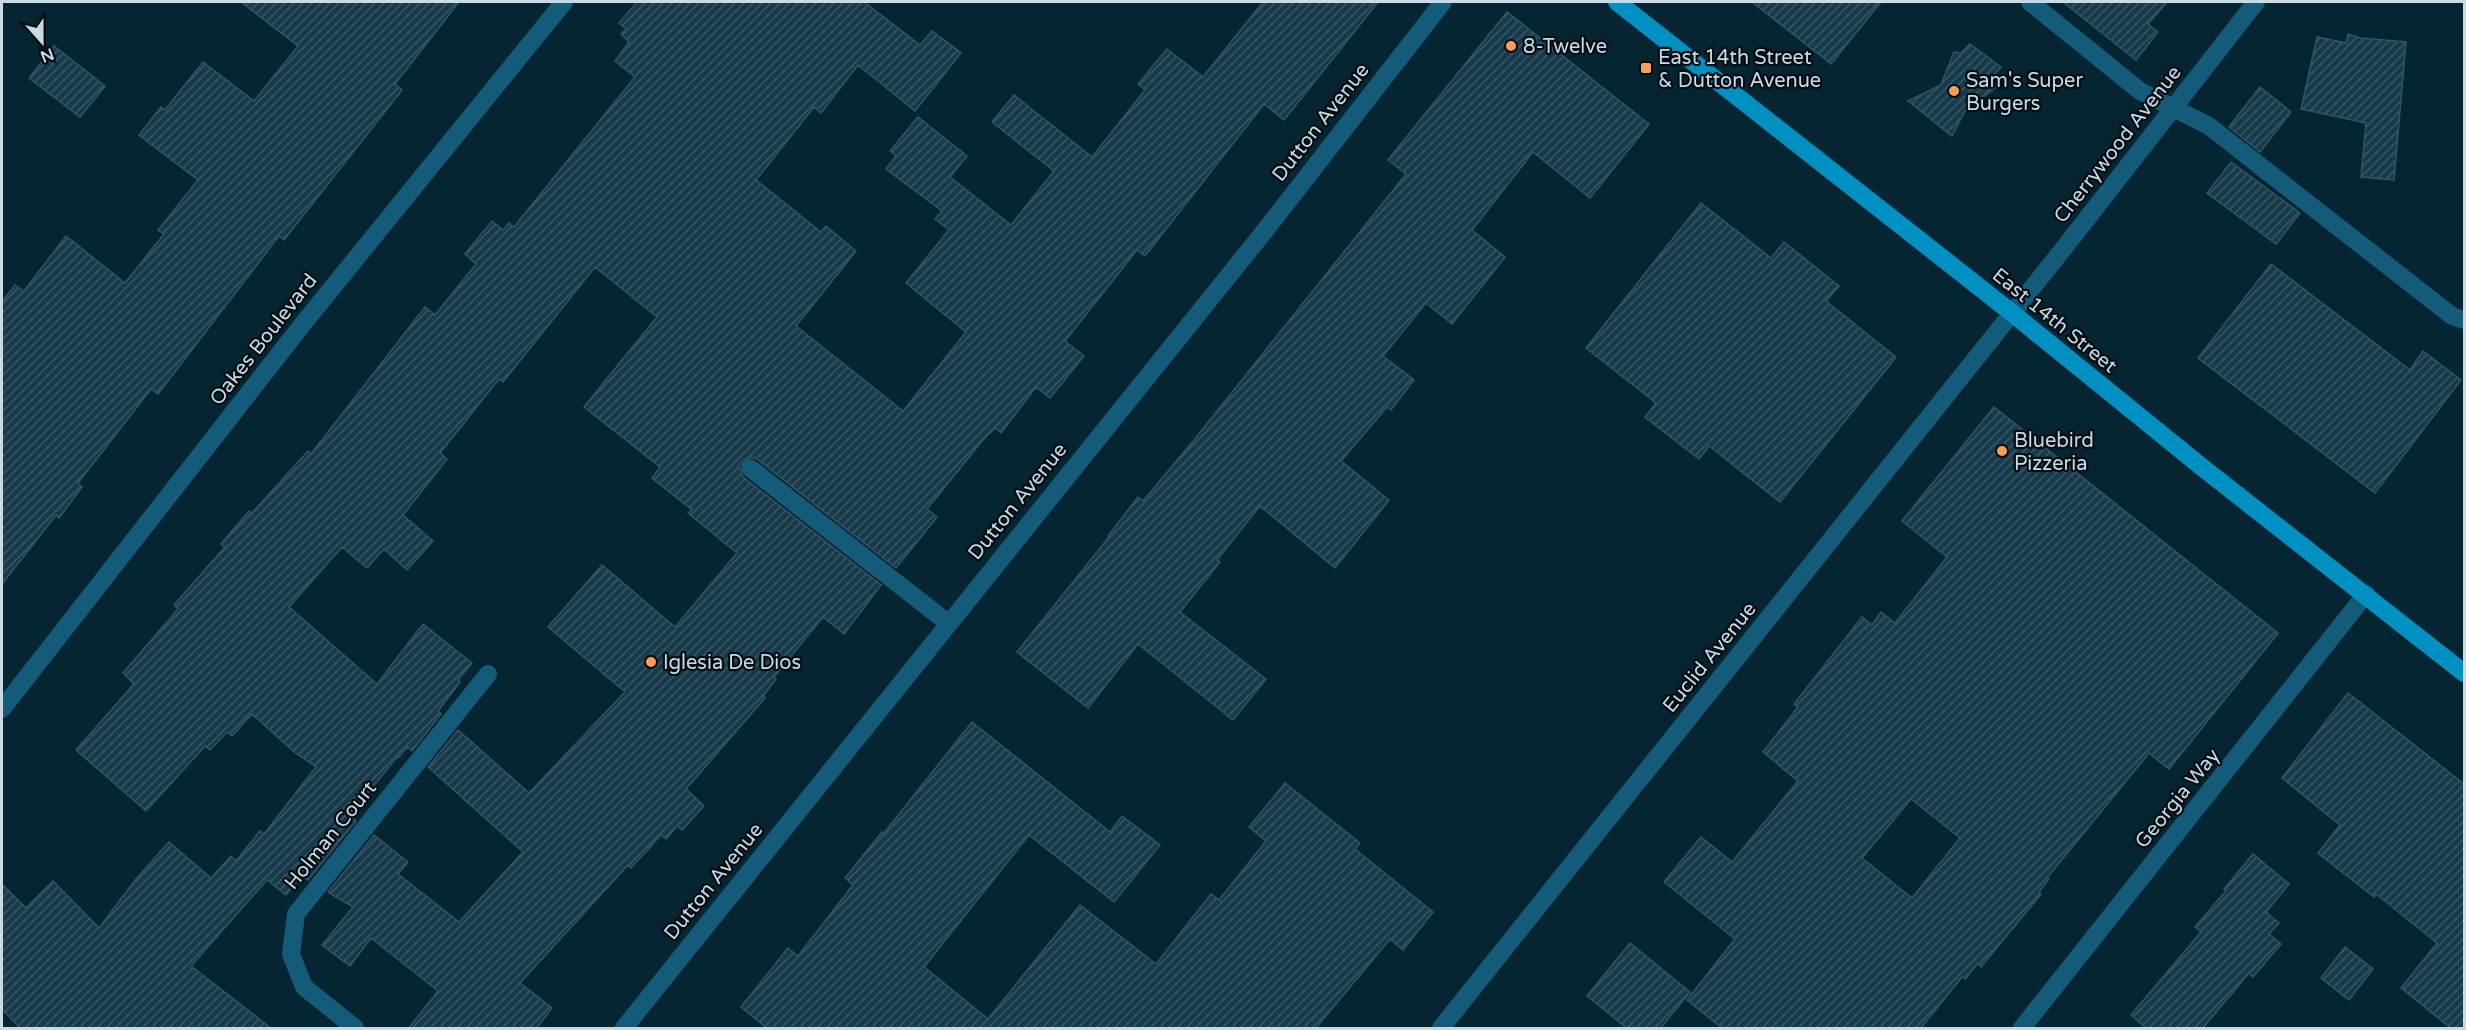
<svg xmlns="http://www.w3.org/2000/svg" width="2466" height="1030" viewBox="0 0 2466 1030" font-family="'Varela Round',sans-serif">
<style>
.building{fill:url(#building-hatch);stroke:#345363;stroke-width:1.5;fill-rule:evenodd}
.lines{fill:none;stroke-linecap:round;stroke-linejoin:round}
.minor{stroke:#135b78;stroke-width:18}
.major{stroke:#0090c1;stroke-width:18}
.poi-dot{fill:#fc9d54;stroke:#030d13;stroke-width:2}
.labels{text-anchor:middle;stroke-width:4.5;stroke-linejoin:round;paint-order:stroke}
.poi-label{font-size:20px;fill:#c9dae3;stroke:#030d13;text-anchor:start}
.street-label{font-size:20px;fill:#c9dae3;stroke:#030d13}
</style>
<defs>
<pattern id="building-hatch" width="6" height="6" patternUnits="userSpaceOnUse" patternTransform="scale(1.5)"><rect width="6" height="6" fill="#183b4b"/><path d="M-1 1l2-2M0 6l6-6M5 7l2-2" fill="none" stroke="#385765"/></pattern>
</defs>
<rect width="100%" height="100%" fill="#062533"/>
<g class="building">
<polygon points="241,2 459,2 395,84 402,90 350,156 284,240 279,236 158,394 151,389 78,483 82,487 59,518 56,515 2,584 2,302 15,285 24,291 66,236 125,283 164,234 158,230 198,180 139,135 161,107 165,110 203,62 254,101 298,46"/>
<polygon points="637,2 864,2 920,45 932,31 961,53 915,111 858,65 821,113 814,107 756,180 821,232 826,226 856,251 796,326 903,411 966,332 906,283 949,230 935,219 942,211 886,169 896,156 890,151 918,117 967,156 950,177 1011,225 1054,171 992,122 1014,95 1092,157 1145,90 1138,84 1167,49 1203,77 1263,2 1378,2 1284,120 1264,104 1145,256 1137,250 1065,341 1084,356 1050,398 1036,387 1001,433 995,428 983,440 927,509 937,517 896,568 757,459 751,457 742,461 739,467 743,477 881,585 844,634 823,617 774,677 776,679 763,696 765,698 686,789 704,806 682,830 677,826 666,839 661,835 631,868 628,865 520,983 552,1008 536,1029 408,1029 438,991 371,938 350,966 322,945 353,907 328,892 374,835 408,862 398,874 459,922 523,852 428,767 458,730 529,793 625,692 548,627 602,565 675,627 737,553 688,513 692,510 652,478 660,467 584,407 657,317 595,267 503,382 499,379 440,453 447,459 403,515 433,541 407,570 384,549 367,568 342,547 289,607 377,684 423,624 472,663 458,680 460,682 438,711 441,714 412,751 407,747 399,757 398,756 362,800 364,802 352,818 356,821 308,880 301,876 286,895 267,880 191,966 272,1029 21,1029 2,1009 2,884 26,908 53,881 99,928 136,879 169,842 211,878 231,856 236,861 260,831 264,834 316,767 293,751 252,714 232,736 227,732 210,750 205,746 146,811 76,750 134,684 123,673 178,609 174,605 225,547 221,544 249,511 252,513 308,451 311,454 425,307 435,315 476,264 465,254 492,221 503,230 509,223 514,227 635,77 615,61 629,42 621,34 626,29 619,23"/>
<polygon points="1752,2 1881,2 1831,64"/>
<polygon points="2063,2 2167,2 2148,24 2158,32 2136,60"/>
<polygon points="1507,12 1649,124 1590,198 1533,152 1472,230 1505,257 1452,324 1426,303 1383,356 1414,380 1391,410 1387,407 1341,461 1389,500 1335,568 1260,506 1217,560 1220,562 1180,612 1266,679 1233,720 1138,644 1088,708 1017,652 1109,537 1108,536 1138,497 1143,501 1194,440 1406,174 1388,160"/>
<polygon points="2348,34 2361,38 2406,42 2394,180 2361,177 2366,123 2301,109 2317,37 2346,43"/>
<polygon points="1970,44 2001,67 1992,77 1997,87 1966,109 1952,136 1908,101 1941,85 1954,52 1961,53"/>
<polygon points="54,46 105,86 80,117 29,78"/>
<polygon points="2260,87 2291,112 2260,152 2229,127"/>
<polygon points="2231,162 2300,213 2276,244 2207,193"/>
<polygon points="1701,203 1771,258 1784,242 1839,286 1826,301 1896,357 1780,502 1709,446 1699,459 1645,417 1656,403 1586,348"/>
<polygon points="2271,264 2410,370 2423,351 2461,380 2375,493 2198,358"/>
<path d="M 1994,407 L 2278,633 L 2169,769 L 2149,753 L 2047,878 L 2049,879 L 2039,892 L 2041,894 L 1981,967 L 1978,963 L 1965,979 L 1962,977 L 1920,1029 L 1723,1029 L 1687,1000 L 1735,939 L 1664,882 L 1701,837 L 1732,862 L 1798,781 L 1763,752 L 1798,707 L 1794,704 L 1862,617 L 1872,625 L 1881,612 L 1895,623 L 1947,557 L 1902,521 ZM 1911,799 L 1960,838 L 1912,898 L 1862,858 Z"/>
<polygon points="2348,693 2464,784 2464,1029 2452,1029 2401,988 2437,943 2376,894 2374,897 2318,853 2340,825 2282,778"/>
<polygon points="972,722 1110,832 1122,816 1160,845 1114,902 1029,835 924,967 988,1019 1080,905 1156,964 1211,894 1219,900 1266,841 1249,827 1285,783 1360,843 1355,849 1433,912 1403,950 1390,939 1315,1029 768,1029 741,1007 788,948 798,956 853,885 845,878 882,832 884,833"/>
<polygon points="2253,854 2289,884 2266,912 2279,923 2269,934 2281,944 2253,977 2249,973 2202,1029 2147,1029 2131,1015 2201,932 2195,927 2226,891 2224,889"/>
<polygon points="1630,943 1690,992 1660,1029 1628,1029 1587,996"/>
<polygon points="2345,947 2373,969 2349,1000 2321,978"/>
</g>
<g class="lines">
<g class="minor">
<polyline points="2030,2 2140,91 2209,126 2452,316 2464,320"/>
<polyline points="750,468 948,623"/>
<polyline points="2,709 302,325 564,2"/>
<polyline points="355,1028 304,987 291,954 296,914 488,674"/>
<polyline points="624,1028 1263,233 1443,2"/>
<polyline points="1441,1028 2060,253 2256,2"/>
<polyline points="2022,1028 2366,594"/>
</g>
<polyline class="major" points="1617,2 2012,313 2203,468 2464,673"/>
</g>
<g class="poi-dot">
<circle cx="1511" cy="46" r="6"/>
<rect x="1640" y="62" width="12" height="12" rx="3"/>
<circle cx="1954" cy="91" r="6"/>
<circle cx="2002" cy="451" r="6"/>
<circle cx="651" cy="662" r="6"/>
</g>
<g class="labels">
<g class="poi-label">
<text x="1523" y="53">8-Twelve</text>
<text x="1658" y="64">East 14th Street<tspan x="1658" dy="23">&amp; Dutton Avenue</tspan></text>
<text x="1966" y="87">Sam's Super<tspan x="1966" dy="23">Burgers</tspan></text>
<text x="2014" y="447">Bluebird<tspan x="2014" dy="23">Pizzeria</tspan></text>
<text x="663" y="669">Iglesia De Dios</text>
</g>
<g class="street-label">
<text transform="translate(1320 122) rotate(-52)" y="7">Dutton Avenue</text>
<text transform="translate(2117 144) rotate(-52)" y="7">Cherrywood Avenue</text>
<text transform="translate(2055 320) rotate(39)" y="7">East 14th Street</text>
<text transform="translate(263 339) rotate(-52)" y="7">Oakes Boulevard</text>
<text transform="translate(1017 501) rotate(-51)" y="7">Dutton Avenue</text>
<text transform="translate(1709 657) rotate(-51)" y="7">Euclid Avenue</text>
<text transform="translate(2177 798) rotate(-51)" y="7">Georgia Way</text>
<text transform="translate(330 835) rotate(-51)" y="7">Holman Court</text>
<text transform="translate(713 881) rotate(-51)" y="7">Dutton Avenue</text>
</g>
</g>
<rect width="2466" height="1030" fill="none" stroke="#c9dae3" stroke-width="6"/>
<g transform="translate(42 42) rotate(159)" stroke="#030d13" stroke-width="4.5" paint-order="stroke">
<path d="M0-4.5L10 22L0 15L-10 22Z" fill="#c9dae3"/>
<text y="-9" font-size="16" font-weight="bold" text-anchor="middle" fill="#c9dae3">N</text>
</g>
</svg>
